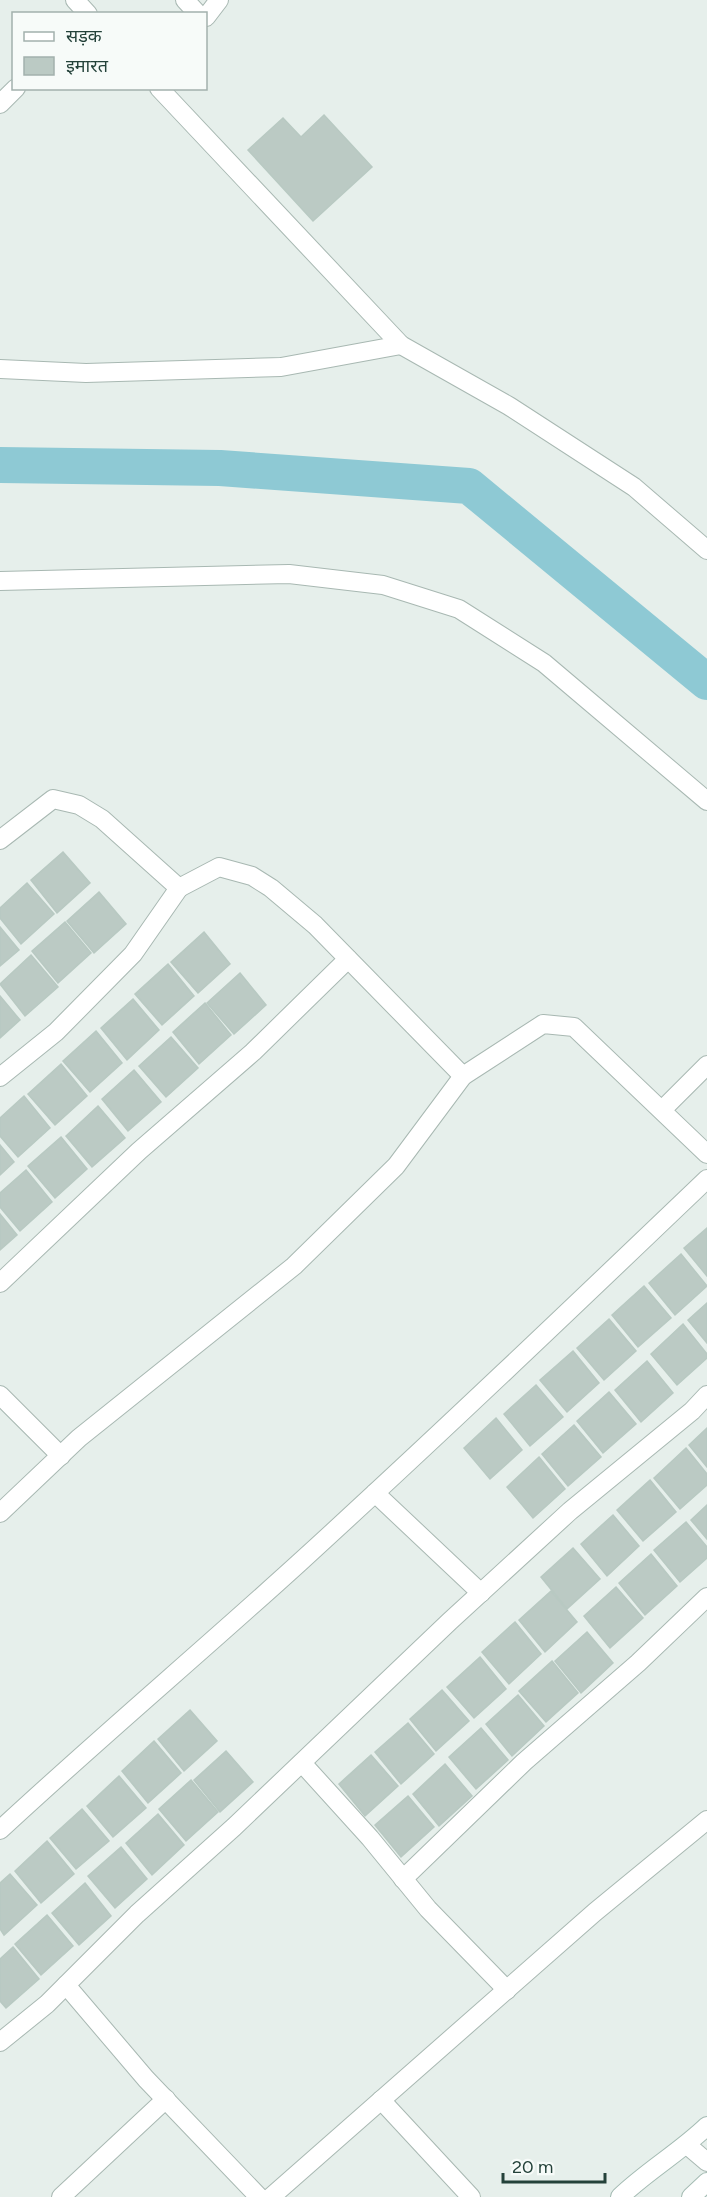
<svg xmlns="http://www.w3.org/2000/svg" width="707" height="2197" viewBox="0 0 707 2197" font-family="Figtree,'Noto Sans Devanagari',sans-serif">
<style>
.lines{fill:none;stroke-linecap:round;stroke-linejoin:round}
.canal{stroke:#8ec9d4;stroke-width:36}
.building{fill:#bbcac4;stroke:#b8c9c2;stroke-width:1.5}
.street-casing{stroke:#a8b8b2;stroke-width:20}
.secondary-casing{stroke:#a4bbb3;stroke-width:20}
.street{stroke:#fff;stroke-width:18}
.secondary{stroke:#fff;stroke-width:18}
</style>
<rect width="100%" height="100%" fill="#e6efeb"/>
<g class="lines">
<polyline class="canal" points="0,465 220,468 469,486 707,682"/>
</g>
<g class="building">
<polygon points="324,115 372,167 313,221 248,150 283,118 301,137"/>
<polygon points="63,852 90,883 57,913 31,880"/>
<polygon points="27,883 54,914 21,944 0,918 0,908"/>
<polygon points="99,892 126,924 94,953 67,921"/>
<polygon points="65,922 91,953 58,983 32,951"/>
<polygon points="0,927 19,950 0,966"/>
<polygon points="204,932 230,964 198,993 171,962"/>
<polygon points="31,955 58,987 25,1016 0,984"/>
<polygon points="168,964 194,996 162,1025 135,994"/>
<polygon points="240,973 266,1005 234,1034 207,1003"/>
<polygon points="0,996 20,1020 0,1038"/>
<polygon points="133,999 159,1030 127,1060 101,1028"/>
<polygon points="205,1003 231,1035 199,1064 173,1032"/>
<polygon points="96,1031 122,1063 90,1092 63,1061"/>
<polygon points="171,1037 198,1068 166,1097 139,1066"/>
<polygon points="61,1064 87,1096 55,1125 28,1094"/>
<polygon points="134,1070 161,1102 128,1131 102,1099"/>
<polygon points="24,1096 50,1128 18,1157 0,1136 0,1118"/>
<polygon points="98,1106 125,1138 92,1167 66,1136"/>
<polygon points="61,1137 87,1169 55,1198 28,1166"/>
<polygon points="0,1145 14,1162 0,1175"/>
<polygon points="26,1170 52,1202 20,1231 0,1207 0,1193"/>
<polygon points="0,1214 17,1235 0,1250"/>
<polygon points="707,1228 707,1276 684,1248"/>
<polygon points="681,1254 707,1286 675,1315 649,1283"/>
<polygon points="644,1286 671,1318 638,1347 612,1315"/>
<polygon points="707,1303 707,1343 688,1320"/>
<polygon points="609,1319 636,1351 604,1380 577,1348"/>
<polygon points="683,1324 707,1354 707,1358 677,1385 651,1354"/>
<polygon points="573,1351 599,1383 567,1412 540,1380"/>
<polygon points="647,1361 673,1393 641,1422 615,1390"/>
<polygon points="536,1385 563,1417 530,1446 504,1414"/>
<polygon points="609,1392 636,1424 603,1453 577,1421"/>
<polygon points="496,1418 522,1450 490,1479 464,1448"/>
<polygon points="574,1425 601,1457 568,1486 542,1454"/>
<polygon points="707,1428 707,1467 689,1445"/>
<polygon points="686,1448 707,1474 707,1485 680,1509 654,1478"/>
<polygon points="539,1457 565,1489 533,1518 507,1487"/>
<polygon points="650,1480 676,1512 643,1541 617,1510"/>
<polygon points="707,1505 707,1539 691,1520"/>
<polygon points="613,1515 639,1546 607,1576 581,1544"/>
<polygon points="686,1522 707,1547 707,1558 680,1582 654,1550"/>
<polygon points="573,1548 600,1579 567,1609 541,1577"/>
<polygon points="651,1554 677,1586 645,1615 619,1583"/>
<polygon points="616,1587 643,1618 610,1648 584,1616"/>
<polygon points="551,1591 577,1622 545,1652 519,1620"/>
<polygon points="515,1622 541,1654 509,1684 482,1652"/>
<polygon points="587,1632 613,1663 581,1693 555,1661"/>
<polygon points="480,1657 506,1689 474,1718 447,1687"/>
<polygon points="552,1661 578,1693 546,1722 519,1691"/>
<polygon points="442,1690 469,1721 436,1751 410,1719"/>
<polygon points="518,1695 544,1726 512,1756 486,1724"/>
<polygon points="190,1710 217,1741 184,1771 158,1739"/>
<polygon points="408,1723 434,1754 401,1784 375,1752"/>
<polygon points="481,1728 508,1760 476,1789 449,1757"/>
<polygon points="154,1741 181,1773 148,1803 122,1771"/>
<polygon points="226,1751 253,1782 220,1812 194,1780"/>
<polygon points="371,1755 398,1786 365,1816 339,1784"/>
<polygon points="445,1764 472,1796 439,1826 413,1794"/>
<polygon points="119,1776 146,1808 113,1837 87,1806"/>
<polygon points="191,1780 218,1812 186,1841 159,1809"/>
<polygon points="408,1796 434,1827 401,1857 375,1825"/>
<polygon points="82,1809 109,1841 76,1869 50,1838"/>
<polygon points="158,1814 184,1845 152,1875 126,1843"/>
<polygon points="47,1841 74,1874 41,1903 15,1871"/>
<polygon points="121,1847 147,1879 115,1908 88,1876"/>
<polygon points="10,1874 37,1905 4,1935 0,1929 0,1883"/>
<polygon points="85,1883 111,1916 79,1945 52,1913"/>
<polygon points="47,1915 73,1946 41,1975 15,1944"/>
<polygon points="13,1947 39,1979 6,2008 0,2001 0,1959"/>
</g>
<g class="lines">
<defs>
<g id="street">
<polyline points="75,0 88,14"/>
<polyline points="185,0 198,14"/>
<polyline points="206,17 219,0"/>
<polyline points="159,88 401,345 509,406 634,487 707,550"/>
<polyline points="0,104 16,88"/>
<polyline points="0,369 86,373 281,367 401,345"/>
<polyline points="0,581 289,574 383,585 459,609 544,663 707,801"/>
<polyline points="0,840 53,799 79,805 102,819 179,888 219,867 252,876 271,888 315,925 463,1076 543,1024 574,1027 707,1154"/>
<polyline points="0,1077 56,1032 133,954 179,888"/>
<polyline points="662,1110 707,1065"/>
<polyline points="0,1283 139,1151 253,1052 348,959"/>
<polyline points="0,1395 61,1456"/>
<polyline points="375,1493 481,1593"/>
<polyline points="0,1513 79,1438 294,1266 396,1166 463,1076"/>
<polyline points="302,1763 370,1838 428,1909 507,1990"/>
<path d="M 0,1830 C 98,1739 200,1653 299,1563 C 437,1437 572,1308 707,1179"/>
<polyline points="403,1879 524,1762 638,1663 707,1597"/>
<polyline points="66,1985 146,2079 259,2197"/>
<polyline points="0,2042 47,2004 137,1914 234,1827 450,1621 570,1511 692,1411 707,1395"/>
<polyline points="381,2100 471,2197"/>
<polyline points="687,2145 707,2162"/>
<polyline points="61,2197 166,2099"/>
<polyline points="271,2197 595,1912 707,1820"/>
</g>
<g id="secondary">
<path d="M 620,2197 C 647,2171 680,2152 707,2126"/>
<polyline points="691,2197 707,2182"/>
</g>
</defs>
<use href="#street" class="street-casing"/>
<use href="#secondary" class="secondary-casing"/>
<use href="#street" class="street"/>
<use href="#secondary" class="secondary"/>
</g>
<rect x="12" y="12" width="195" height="78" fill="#f7fbf9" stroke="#a3b1ad" stroke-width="1.5"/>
<rect x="24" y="32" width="30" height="9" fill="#ffffff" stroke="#a3b1ad" stroke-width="1.5"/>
<text x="66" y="42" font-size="18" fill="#24423a">सड़क</text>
<rect x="24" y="57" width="30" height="18" fill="#bbcac4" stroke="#a3b1ad" stroke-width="1.5"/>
<text x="66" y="72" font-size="18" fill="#24423a">इमारत</text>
<path d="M503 2173v9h102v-9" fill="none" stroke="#24423a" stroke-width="3"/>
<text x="512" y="2173" font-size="18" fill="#24423a" stroke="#f7fbf9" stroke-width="4.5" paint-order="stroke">20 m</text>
</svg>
